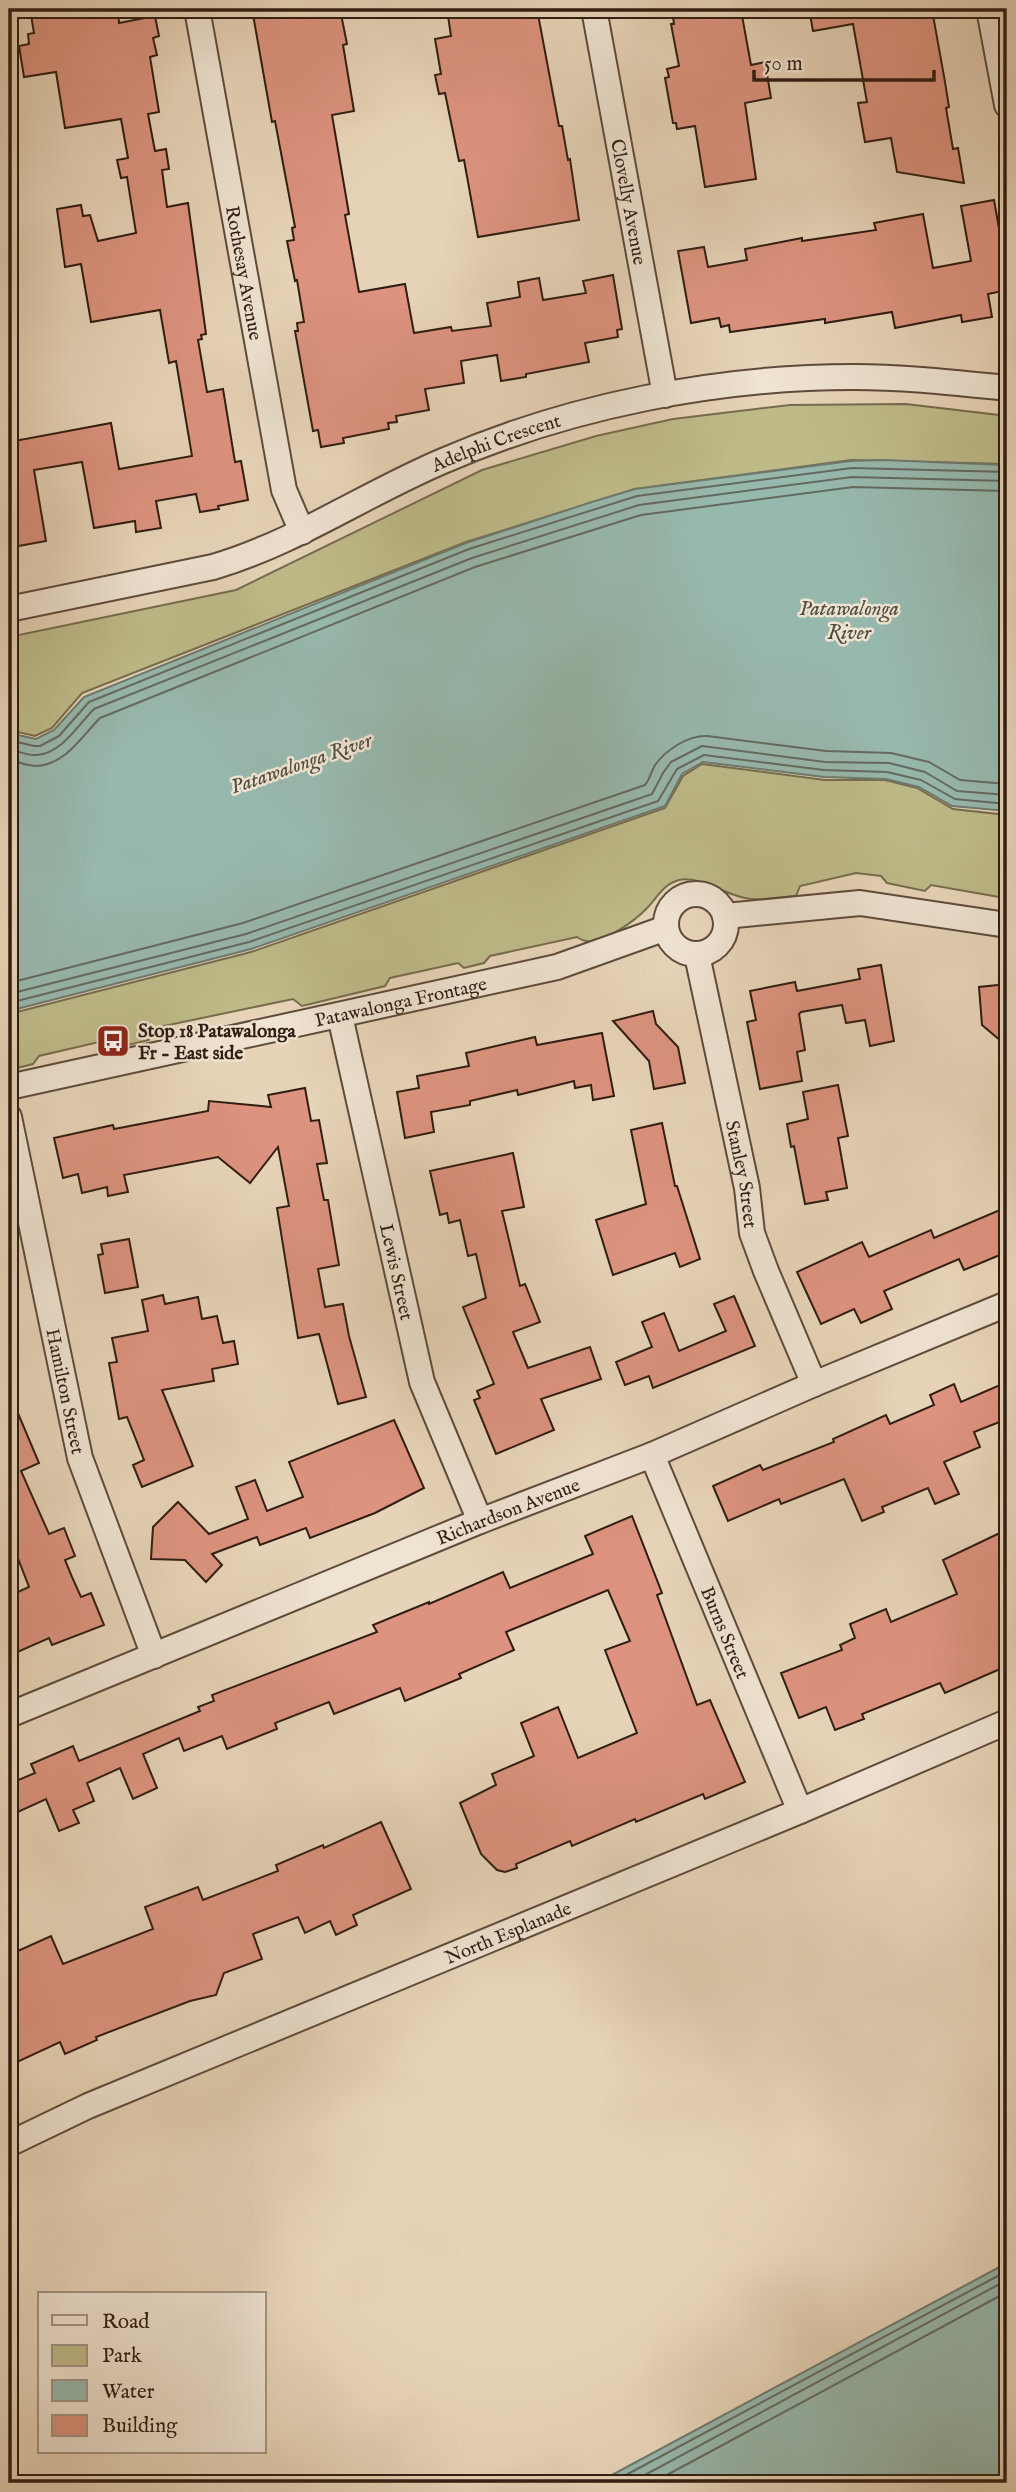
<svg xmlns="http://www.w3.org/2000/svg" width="1016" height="2492" viewBox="0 0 1016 2492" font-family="'IM FELL English',serif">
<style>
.green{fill:#bebb89;stroke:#776c4e;stroke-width:2}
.water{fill:#97b8ad;stroke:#6e7a6f;stroke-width:2}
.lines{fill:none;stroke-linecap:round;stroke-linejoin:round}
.shore{stroke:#646a60;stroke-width:2}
.building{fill:#dd937f;stroke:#301d12;stroke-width:2}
.minor-casing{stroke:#5e4b3c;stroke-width:28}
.minor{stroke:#efe3d1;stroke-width:24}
.labels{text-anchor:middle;stroke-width:5;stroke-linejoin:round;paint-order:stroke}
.street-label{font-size:19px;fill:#301d12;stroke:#efe3d1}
.poi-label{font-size:19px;font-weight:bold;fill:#301d12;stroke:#efe3d1;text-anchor:start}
.water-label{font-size:21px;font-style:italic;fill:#4f4c40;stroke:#efe3d1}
</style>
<rect width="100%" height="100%" fill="#e7d4b8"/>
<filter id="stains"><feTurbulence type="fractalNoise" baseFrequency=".00286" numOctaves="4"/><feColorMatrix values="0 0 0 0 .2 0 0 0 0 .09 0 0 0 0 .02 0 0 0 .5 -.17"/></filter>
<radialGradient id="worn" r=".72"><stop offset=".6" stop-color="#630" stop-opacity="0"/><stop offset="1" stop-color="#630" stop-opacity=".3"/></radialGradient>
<g class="green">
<polygon points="906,404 1007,416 1007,464 851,460 635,489 466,542 82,693 52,728 35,736 9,730 9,637 236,590 482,470 596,436 673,419 790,405"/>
<path d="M 702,764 L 825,780 L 885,780 L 917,788 L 953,809 L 1007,815 L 1007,904 L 999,897 L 931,885 L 925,891 L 887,883 L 881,876 L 856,873 L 800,886 L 796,896 C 782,897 766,900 752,899 C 729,898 701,875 679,880 C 663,884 657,898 647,908 C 636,920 603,944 587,941 C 583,941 580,939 577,937 L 490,956 L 484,963 L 464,968 L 458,963 L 390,978 L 385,986 L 302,1006 L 293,999 L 154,1028 L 149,1040 L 124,1046 L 116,1038 L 39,1056 L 33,1064 L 9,1070 L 9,1014 L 251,952 L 665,808 L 683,776 Z"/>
</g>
<g class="water">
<polygon points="883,460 1007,465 1007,811 952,806 919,787 886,779 824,777 703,762 682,774 665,806 251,949 9,1011 9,733 36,739 54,730 84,697 466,543 592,502 635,489 851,461"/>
<polygon points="1007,2263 1007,2483 597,2483"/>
</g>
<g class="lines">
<g class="shore">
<polyline points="9,740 34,746 40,746 59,736 89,702 469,549 637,496 852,468 1007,472"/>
<path d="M 9,749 C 17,751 28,756 37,755 C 62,753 78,725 94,709 L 472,558 L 639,505 L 852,477 L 1007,481"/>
<path d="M 9,760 C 18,762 28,766 37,766 C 66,764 82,736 100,718 L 475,567 L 641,515 L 853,487 L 1007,491"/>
<path d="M 9,983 L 243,923 L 645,785 C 650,779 651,772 655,765 C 666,750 688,735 707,736 L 826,751 L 891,753 L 929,762 L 960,780 L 1007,784"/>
<polyline points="9,994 246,934 652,794 663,773 671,762 702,746 825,762 889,763 925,772 957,791 1007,795"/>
<polyline points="9,1003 249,942 658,801 677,769 704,755 824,770 887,772 921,780 955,799 1007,804"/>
<polyline points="611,2483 1007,2271"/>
<polyline points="630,2483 1007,2280"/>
<polyline points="652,2483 1007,2292"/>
</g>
</g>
<g class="building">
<polygon points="30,9 118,9 119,23 155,16 159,36 153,38 157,55 150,57 159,112 148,114 155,151 166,149 169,169 162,170 167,207 188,203 206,334 201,335 202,339 198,340 207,392 223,389 235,462 241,461 248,500 218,506 219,509 200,512 196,494 156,501 161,528 136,532 135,521 94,528 82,462 34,470 46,541 13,547 9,525 9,442 111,423 119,469 192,456 176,361 169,363 160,310 91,322 81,264 65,267 57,209 81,205 83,216 90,215 98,241 136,233 127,177 121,178 117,160 128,158 121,119 65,128 56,72 24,77 19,46 29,44 28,34 34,33"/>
<polygon points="252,9 340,9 347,44 343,45 354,111 332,115 349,214 345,215 359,292 405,284 414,333 451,327 452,331 491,326 487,303 520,297 518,282 539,278 543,300 586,293 583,281 613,275 622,329 617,330 618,337 585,343 589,362 526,374 526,377 501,381 497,355 461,361 464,383 425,389 429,410 396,416 397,422 388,423 389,429 343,438 344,443 321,447 318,430 313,431 295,331 298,331 297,323 304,322 297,280 295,281 287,241 294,240 292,228 295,227 275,121 272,122"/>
<polygon points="447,9 537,9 559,126 562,126 568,160 570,159 579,220 478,237 464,160 459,161 445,93 439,94 435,75 441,74 435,39 451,36"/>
<polygon points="672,9 717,9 718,14 741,10 751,65 765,62 771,98 745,103 756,179 705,187 695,126 677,129 676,123 673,123 665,78 669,77 667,69 679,66 671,24 674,24"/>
<polygon points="809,9 929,9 930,16 933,15 945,82 949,107 946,108 953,149 958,148 964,183 897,172 891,138 865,142 858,103 867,102 853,24 813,31"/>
<polygon points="994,200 1007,274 1007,290 988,294 992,317 962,322 961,315 895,328 892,312 825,323 825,319 730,332 729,325 721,327 719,318 691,323 678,251 704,247 708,267 747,260 745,249 802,238 802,241 876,230 874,223 923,214 933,268 971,261 961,206"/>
<polygon points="881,965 894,1041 870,1046 865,1020 846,1023 842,1005 801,1012 799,1014 805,1050 797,1052 802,1081 760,1089 747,1022 756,1020 750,991 795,982 797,991 860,979 858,969"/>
<polygon points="1007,984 1007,1046 982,1025 979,987"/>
<polygon points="653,1011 656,1024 678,1047 685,1083 654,1089 649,1061 613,1021"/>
<polygon points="602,1033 614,1096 593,1100 591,1085 575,1088 574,1081 518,1095 517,1090 470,1101 470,1105 431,1112 434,1132 405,1138 397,1092 419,1088 417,1076 469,1066 466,1053 535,1037 537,1045"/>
<polygon points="838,1085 848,1136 838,1138 847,1188 826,1192 828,1200 805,1204 794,1146 791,1147 787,1124 808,1119 803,1092"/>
<polygon points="305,1088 311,1121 319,1120 327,1163 317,1164 324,1200 328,1200 339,1265 318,1269 325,1307 343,1304 349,1336 366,1397 338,1404 319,1334 298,1338 277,1208 289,1206 278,1147 250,1183 218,1157 124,1175 128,1192 108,1196 107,1187 82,1193 78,1174 63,1178 54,1138 113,1125 114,1129 208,1111 209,1101 271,1107 268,1095"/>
<polygon points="662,1123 675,1186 677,1186 700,1259 680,1267 675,1253 613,1275 596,1220 646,1204 631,1130"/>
<polygon points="513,1153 524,1207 502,1211 520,1286 525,1284 540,1322 513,1332 528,1368 590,1347 601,1379 541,1399 554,1430 496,1454 474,1400 480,1398 477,1391 494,1384 463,1307 486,1298 476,1254 468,1256 460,1220 449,1223 447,1213 440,1215 430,1171"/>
<polygon points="1007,1207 1007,1252 964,1270 959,1259 884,1291 892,1309 861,1323 854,1309 821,1324 797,1272 862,1242 869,1257 931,1230 934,1238"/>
<polygon points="129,1239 138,1287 105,1293 98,1255 103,1254 101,1244"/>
<polygon points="163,1295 165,1304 198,1297 202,1319 217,1316 223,1343 234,1341 238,1364 212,1369 214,1381 162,1390 193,1466 142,1487 133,1465 144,1460 127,1417 119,1419 109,1363 117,1362 112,1338 148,1331 142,1300"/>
<polygon points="734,1296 755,1346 653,1388 649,1376 625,1385 616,1362 652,1347 642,1322 664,1313 679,1351 726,1331 714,1304"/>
<polygon points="1007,1382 1007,1419 974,1432 980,1447 944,1462 959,1494 935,1504 928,1488 882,1507 884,1512 862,1521 844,1479 781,1504 779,1499 728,1521 713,1486 760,1465 763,1470 834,1442 833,1439 886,1415 890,1424 934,1405 930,1395 954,1384 961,1402"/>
<polygon points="9,1392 39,1463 21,1471 49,1534 64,1528 75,1556 65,1560 72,1577 81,1597 91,1593 104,1625 52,1645 49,1638 13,1654 9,1644 9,1596 29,1587 9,1535"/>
<polygon points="394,1420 424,1488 375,1513 310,1538 306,1528 260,1545 257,1537 212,1554 222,1565 206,1582 185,1560 151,1559 153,1527 178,1502 209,1534 248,1519 236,1487 255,1480 267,1511 303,1497 289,1462"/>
<polygon points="632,1516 662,1593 657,1595 697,1705 710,1700 745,1782 705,1799 703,1794 636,1822 635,1819 572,1846 570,1841 516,1864 517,1868 505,1872 497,1870 481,1854 460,1803 496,1785 492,1774 534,1756 521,1723 558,1707 578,1758 637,1733 605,1650 630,1641 608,1590 506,1632 514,1650 459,1674 461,1678 405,1701 400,1688 334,1714 329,1702 275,1723 277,1729 227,1749 222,1736 184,1751 179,1738 143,1754 157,1788 133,1799 120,1768 87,1783 94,1801 73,1810 79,1823 59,1831 46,1799 9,1816 9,1784 35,1773 31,1764 73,1746 79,1761 200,1711 198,1707 214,1701 212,1695 377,1632 373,1625 429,1602 429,1604 503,1572 510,1588 593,1554 585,1536"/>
<polygon points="1002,1532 1007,1546 1007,1666 945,1693 940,1683 862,1714 864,1719 835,1730 826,1707 799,1718 781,1673 842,1650 840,1645 855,1638 850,1624 886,1609 891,1622 957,1594 943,1560"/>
<polygon points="381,1822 411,1889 353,1915 357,1925 336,1935 330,1921 305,1933 298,1917 253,1934 262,1959 224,1973 216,1995 190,2001 96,2037 97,2040 65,2054 60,2042 15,2063 9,2049 9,1955 51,1936 63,1964 153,1929 145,1907 198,1887 203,1900 278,1871 276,1865 323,1845 324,1848"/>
</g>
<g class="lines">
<defs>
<g id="minor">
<path id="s1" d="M 197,9 L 284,490 L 302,532"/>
<path id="s2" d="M 594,9 L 665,395"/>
<polyline points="989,9 1007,105"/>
<path id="s3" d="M 9,609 L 213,567 C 295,543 365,494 443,461 C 569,406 717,377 854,377 C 905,377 957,383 1007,388"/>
<circle cx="696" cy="924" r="30"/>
<polyline points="725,916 860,903 1007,925"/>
<path id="s4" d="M 697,955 L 747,1188 L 752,1233 L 766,1271 L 814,1384"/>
<path id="s5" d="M 340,1016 L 422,1382 L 480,1521"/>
<path id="s6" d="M 9,1087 L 557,967 L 666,928"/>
<path id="s7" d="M 9,1117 L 80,1458 L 154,1656"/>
<path id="s8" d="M 652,1455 L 800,1811"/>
<path id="s9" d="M 9,1715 L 480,1521 L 652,1455 L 814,1384 L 1007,1304"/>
<path id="s10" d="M 9,2144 L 88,2106 L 800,1811 L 1007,1722"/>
</g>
</defs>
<use href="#minor" class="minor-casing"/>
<use href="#minor" class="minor"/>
</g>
<defs>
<symbol id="bus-square" viewBox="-11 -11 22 22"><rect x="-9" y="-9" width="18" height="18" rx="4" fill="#8f2418" stroke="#efe3d1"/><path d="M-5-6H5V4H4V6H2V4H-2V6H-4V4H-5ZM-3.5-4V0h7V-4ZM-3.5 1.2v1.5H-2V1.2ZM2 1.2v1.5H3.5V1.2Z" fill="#fff"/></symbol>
</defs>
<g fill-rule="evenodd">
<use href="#bus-square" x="94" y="1022" width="38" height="38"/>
</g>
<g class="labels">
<g class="street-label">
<text dy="7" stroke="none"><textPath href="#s2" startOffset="196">Clovelly Avenue</textPath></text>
<text dy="7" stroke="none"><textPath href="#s1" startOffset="268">Rothesay Avenue</textPath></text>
<text dy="7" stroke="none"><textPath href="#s3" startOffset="518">Adelphi Crescent</textPath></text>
<text dy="7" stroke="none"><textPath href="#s6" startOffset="401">Patawalonga Frontage</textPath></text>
<text dy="7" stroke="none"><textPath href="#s4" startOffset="224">Stanley Street</textPath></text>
<text dy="7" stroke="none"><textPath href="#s5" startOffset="262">Lewis Street</textPath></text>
<text dy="7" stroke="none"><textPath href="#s7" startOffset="280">Hamilton Street</textPath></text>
<text dy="7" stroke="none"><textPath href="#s9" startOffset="539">Richardson Avenue</textPath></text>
<text dy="7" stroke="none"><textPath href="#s8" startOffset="192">Burns Street</textPath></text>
<text dy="7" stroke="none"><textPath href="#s10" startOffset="542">North Esplanade</textPath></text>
</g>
<g class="poi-label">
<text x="138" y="1037">Stop 18 Patawalonga<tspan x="138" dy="22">Fr - East side</tspan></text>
</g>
<g class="water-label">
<text x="849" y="615">Patawalonga<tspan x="849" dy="24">River</tspan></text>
<text transform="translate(301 763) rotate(-19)" y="7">Patawalonga River</text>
</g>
</g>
<rect width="1016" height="2492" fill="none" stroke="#e7d4b8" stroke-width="35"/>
<rect x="10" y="10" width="995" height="2471" fill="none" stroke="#301d12" stroke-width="3.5"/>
<rect x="18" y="18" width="981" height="2457" fill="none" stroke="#301d12" stroke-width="2"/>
<rect x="38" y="2292" width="228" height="161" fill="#efe3d1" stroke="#a39485" stroke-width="2"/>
<rect x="52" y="2315" width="35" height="10" fill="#efe3d1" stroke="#a39485" stroke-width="2"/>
<text x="102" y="2328" font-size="21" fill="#301d12">Road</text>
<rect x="52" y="2345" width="35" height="21" fill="#bebb89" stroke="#a39485" stroke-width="2"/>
<text x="102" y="2362" font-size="21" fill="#301d12">Park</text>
<rect x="52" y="2380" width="35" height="21" fill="#97b8ad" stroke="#a39485" stroke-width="2"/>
<text x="102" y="2398" font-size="21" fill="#301d12">Water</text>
<rect x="52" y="2415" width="35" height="21" fill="#dd937f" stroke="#a39485" stroke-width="2"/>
<text x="102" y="2432" font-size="21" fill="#301d12">Building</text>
<path d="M754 70v10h180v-10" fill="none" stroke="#301d12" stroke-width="3.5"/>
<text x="764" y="70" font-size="21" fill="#301d12" stroke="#efe3d1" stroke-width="5" paint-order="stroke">50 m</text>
<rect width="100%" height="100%" filter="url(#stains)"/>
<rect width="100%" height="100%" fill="url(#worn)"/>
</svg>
